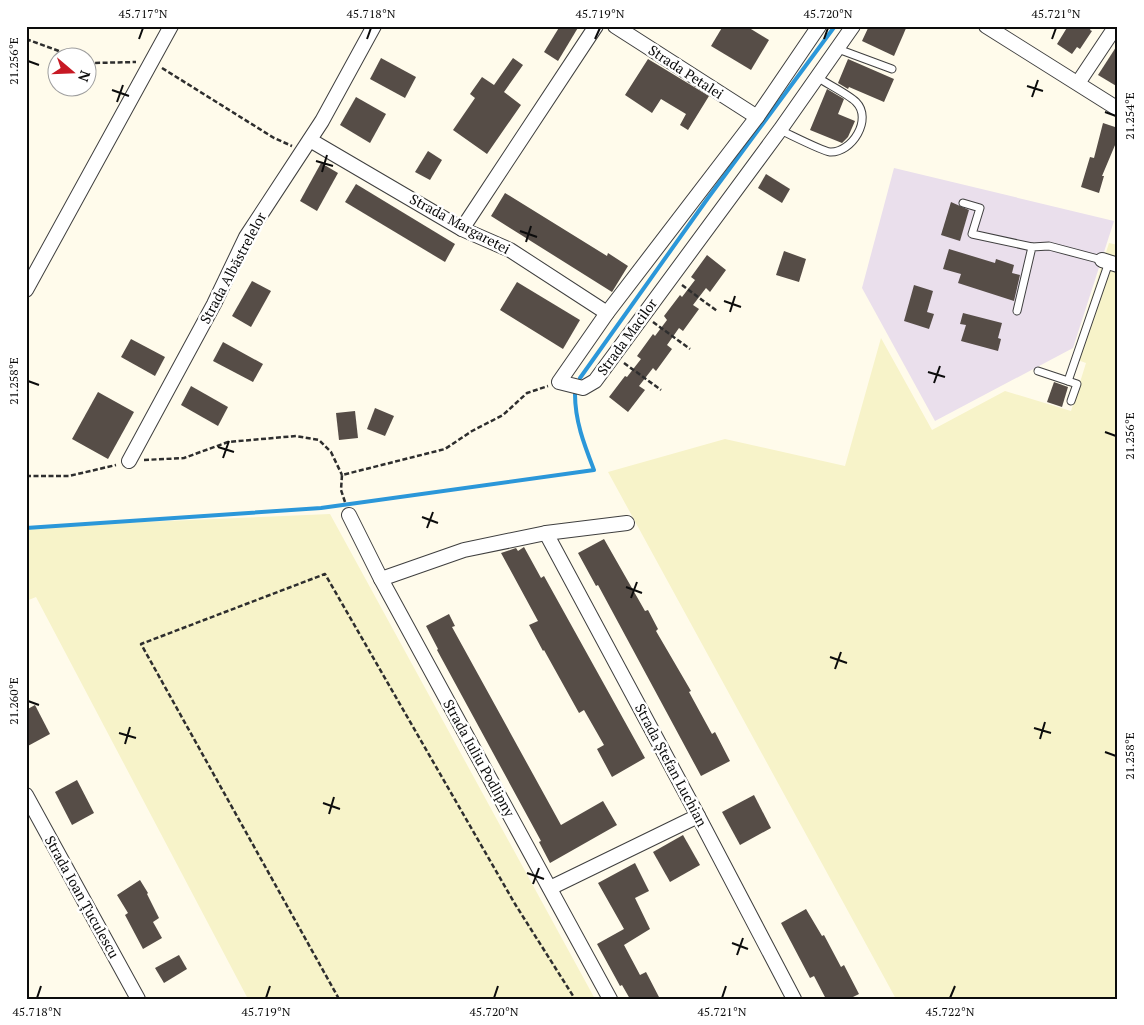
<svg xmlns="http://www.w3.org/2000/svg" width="1144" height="1025" viewBox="0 0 1144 1025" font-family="'PT Serif',serif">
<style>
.industrial{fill:#eadfec}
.farmland{fill:#f7f3c9}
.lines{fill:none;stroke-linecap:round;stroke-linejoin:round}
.stream{stroke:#2b97d9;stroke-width:4}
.building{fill:#564d47}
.lane-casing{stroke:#3f3f3f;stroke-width:9}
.street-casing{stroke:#3f3f3f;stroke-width:16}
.path{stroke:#2e2e2e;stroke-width:2.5;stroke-dasharray:5 2.5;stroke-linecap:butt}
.lane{stroke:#fff;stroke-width:7}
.street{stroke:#fff;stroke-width:14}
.ticks{fill:none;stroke:#0c0c0c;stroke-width:2}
.labels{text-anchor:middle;stroke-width:5;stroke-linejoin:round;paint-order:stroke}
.street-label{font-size:14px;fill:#0c0c0c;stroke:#fff}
.neatline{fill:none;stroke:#0c0c0c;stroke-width:2}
.ticks-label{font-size:12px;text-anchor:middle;fill:#0c0c0c}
</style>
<rect width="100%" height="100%" fill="#fffbeb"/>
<polygon class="industrial" points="894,168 1114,221 1073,348 935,421 862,288"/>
<g class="farmland">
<polygon points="1109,243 1118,245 1118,999 896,999 608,472 725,439 845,466 881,338 932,430 1005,391 1071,411 1086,363 1072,358"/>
<polygon points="330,514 595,999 248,999 36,597 26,601 26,527"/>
</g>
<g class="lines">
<g class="stream">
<polyline points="580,378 708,198 835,26"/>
<path d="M 26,528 L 321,508 L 594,470 C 584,444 575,421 575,394"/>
</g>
</g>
<g class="building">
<polygon points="560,26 579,26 558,61 544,52"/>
<polygon points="723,26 746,26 769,40 751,70 711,46"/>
<polygon points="869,26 907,26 894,56 862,41"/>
<polygon points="1068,26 1092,26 1090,30 1092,31 1080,49 1077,47 1072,54 1057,44"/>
<polygon points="1118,44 1118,87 1098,75"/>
<polygon points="381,58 416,77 405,98 370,79"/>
<polygon points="513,58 523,65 504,92 521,105 487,154 453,130 475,98 470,94 482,77 494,85"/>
<polygon points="648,59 709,96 688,130 680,125 686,114 661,99 652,113 625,95"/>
<polygon points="848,59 894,79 884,102 849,87 848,89 838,83"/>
<polygon points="827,89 844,99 838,114 855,121 848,137 842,143 810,130"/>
<polygon points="356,97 386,114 370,143 340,125"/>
<polygon points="1103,123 1118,128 1118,138 1102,176 1104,176 1099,193 1081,187 1090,157 1094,158"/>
<polygon points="428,151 442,160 430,180 415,172"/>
<polygon points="321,163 338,173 317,211 300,201"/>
<polygon points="766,174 790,189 782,203 758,188"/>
<polygon points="356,184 455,244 445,262 345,202"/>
<polygon points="505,193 607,256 608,253 628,266 612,292 491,216"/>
<polygon points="951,202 969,210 960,241 941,235"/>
<polygon points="949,249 995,263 996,259 1014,265 1012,273 1020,275 1014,301 958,283 961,274 943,269"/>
<polygon points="784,251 806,259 799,282 776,275"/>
<polygon points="707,255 726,270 710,292 706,288 693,305 699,309 683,331 679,328 667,345 672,349 656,371 653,368 639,386 645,390 628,412 609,397 625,376 627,377 641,359 637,356 653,334 655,336 667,320 664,316 680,295 682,297 695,280 691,277"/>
<polygon points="252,281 271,291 251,327 232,316"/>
<polygon points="517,282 580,320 563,349 500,310"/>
<polygon points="914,285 933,291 927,312 934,314 929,329 904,321"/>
<polygon points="963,313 1002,323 998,338 1001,339 998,351 961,341 966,325 960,324"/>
<polygon points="131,339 165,357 155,376 121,357"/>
<polygon points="223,342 263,364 253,382 213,361"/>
<polygon points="1054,382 1068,387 1062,407 1047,402"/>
<polygon points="191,386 228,407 218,426 181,405"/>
<polygon points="98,392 134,412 108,459 72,439"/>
<polygon points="375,408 394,416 385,436 367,429"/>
<polygon points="355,411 358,438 339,440 336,413"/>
<polygon points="604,539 645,611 648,610 658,629 656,631 691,691 689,692 712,734 715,732 730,761 701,776 598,585 596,586 578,553"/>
<polygon points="524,547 541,578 544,576 645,758 612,777 597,749 604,745 584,710 579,713 544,650 543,651 529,625 538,621 501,553 516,548 518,551"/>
<polygon points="449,614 455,626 452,627 561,825 603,801 617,825 550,863 539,842 541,841 437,650 438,649 426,626"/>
<polygon points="35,705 50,734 26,747 26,710"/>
<polygon points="77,780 94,813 72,825 55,792"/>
<polygon points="754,795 771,828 740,845 722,812"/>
<polygon points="683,835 700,865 670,882 653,852"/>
<polygon points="635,863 649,891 635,898 650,929 624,945 640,975 646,972 660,999 630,999 622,985 620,986 597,944 624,929 598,883"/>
<polygon points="140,880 148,893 147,894 159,918 153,922 162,938 143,949 125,915 128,913 117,895"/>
<polygon points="806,909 822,936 824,935 841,967 844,965 859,994 849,999 826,999 814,976 810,978 781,923"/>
<polygon points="179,955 187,969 164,983 155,968"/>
</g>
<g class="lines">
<defs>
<g id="lane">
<polyline points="838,49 892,69"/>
<path d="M 780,130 C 789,134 822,151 830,152 C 852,153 873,119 856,102 C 848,94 827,84 817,77"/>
<polyline points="963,203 980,208 972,234 1032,247"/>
<polyline points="1017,311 1032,247 1049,246 1102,260"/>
<polyline points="1038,371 1077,384 1071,401"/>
<polyline points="1068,381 1109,262"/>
</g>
<g id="street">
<polyline points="615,26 757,117"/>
<polyline points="819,26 757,117 607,313 559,382 583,388 595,381 780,130 853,26"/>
<polyline points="986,26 1118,109"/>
<polyline points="1078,83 1116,26"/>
<polyline points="310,140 462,229 510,250 607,313"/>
<polyline points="462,229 596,26"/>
<polyline points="1102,260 1118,265"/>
<polyline points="26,290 171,26"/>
<polyline points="129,461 214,304 246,237 322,121 374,26"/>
<polyline points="349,515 381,579 610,999"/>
<polyline points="546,533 698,816 794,999"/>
<polyline points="381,579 464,550 546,533 627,523"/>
<polyline points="26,795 138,999"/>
<polyline points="550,888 698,816"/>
</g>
</defs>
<use href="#lane" class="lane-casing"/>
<use href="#street" class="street-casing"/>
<g class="path">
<polyline points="26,39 78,58"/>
<polyline points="88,61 93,63 136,62"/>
<polyline points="162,68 274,138 292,146"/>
<polyline points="682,285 717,311"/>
<polyline points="653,322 690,349"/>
<polyline points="624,363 661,390"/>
<polyline points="144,460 184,458 228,442 296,436 319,440 331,452 342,475"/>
<polyline points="26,476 69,476 116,465"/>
<polyline points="345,502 341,490 342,475 445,449 472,431 503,415 527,393 548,386"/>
<polyline points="339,999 141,644 325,574 515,904 575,999"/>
</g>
<use href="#lane" class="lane"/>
<use href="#street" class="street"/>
</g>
<path class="ticks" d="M 139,39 L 143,28M 367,39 L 371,28M 595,39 L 600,28M 824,39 L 828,28M 1052,39 L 1056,28M 28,61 L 39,65M 1027,86 L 1043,91M 112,90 L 129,96M 1032,97 L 1038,80M 117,102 L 123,85M 1105,112 L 1116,116M 316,161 L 333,166M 322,172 L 327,155M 520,231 L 537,237M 526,242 L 531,226M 724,301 L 741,307M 730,312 L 735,296M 928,372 L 945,377M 28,381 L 39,385M 934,383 L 940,366M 1105,432 L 1116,436M 218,447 L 234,452M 223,458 L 229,441M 422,517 L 438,523M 427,528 L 433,512M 626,587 L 642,593M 631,598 L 637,582M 830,657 L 847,663M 835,669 L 841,652M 28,701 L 39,705M 1034,728 L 1051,733M 119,733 L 136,738M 1040,739 L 1045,722M 125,744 L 130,727M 1105,752 L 1116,756M 323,803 L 340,809M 329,814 L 334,797M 527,873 L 544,879M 533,884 L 539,868M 732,943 L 748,949M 737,955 L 743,938M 37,998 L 41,986M 266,998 L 270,986M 494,998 L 498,986M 722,998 L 726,986M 950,998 L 955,986"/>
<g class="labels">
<g class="street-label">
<text transform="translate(686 72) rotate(33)" y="5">Strada Petalei</text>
<text transform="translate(460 224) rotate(28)" y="5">Strada Margaretei</text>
<text transform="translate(233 268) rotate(-62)" y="5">Strada Albăstrelelor</text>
<text transform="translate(627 337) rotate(-54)" y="5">Strada Macilor</text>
<text transform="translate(479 758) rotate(61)" y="5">Strada Iuliu Podlipny</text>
<text transform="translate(671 765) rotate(62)" y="5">Strada Ștefan Luchian</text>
<text transform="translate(82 897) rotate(61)" y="5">Strada Ioan Țuculescu</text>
</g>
</g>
<rect width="1144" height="1025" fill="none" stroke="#ffffff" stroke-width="55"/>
<g transform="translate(72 72) rotate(109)"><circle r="24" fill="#ffffff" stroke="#9e9e9e"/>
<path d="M0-4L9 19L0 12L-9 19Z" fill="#c71924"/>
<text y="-8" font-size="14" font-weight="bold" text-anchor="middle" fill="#0c0c0c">N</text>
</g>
<rect x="28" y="28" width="1088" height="970" class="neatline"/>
<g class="ticks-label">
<text x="143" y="18">45.717°N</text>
<text x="371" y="18">45.718°N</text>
<text x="600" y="18">45.719°N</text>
<text x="828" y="18">45.720°N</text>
<text x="1056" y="18">45.721°N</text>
<text transform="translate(14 61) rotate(-90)" y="4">21.256°E</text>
<text transform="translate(1130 116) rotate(-90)" y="4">21.254°E</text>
<text transform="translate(14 381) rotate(-90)" y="4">21.258°E</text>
<text transform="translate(1130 436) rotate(-90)" y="4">21.256°E</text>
<text transform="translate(14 701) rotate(-90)" y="4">21.260°E</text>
<text transform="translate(1130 756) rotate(-90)" y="4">21.258°E</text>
<text x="37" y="1016">45.718°N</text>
<text x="266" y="1016">45.719°N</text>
<text x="494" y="1016">45.720°N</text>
<text x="722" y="1016">45.721°N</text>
<text x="950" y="1016">45.722°N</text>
</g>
</svg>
